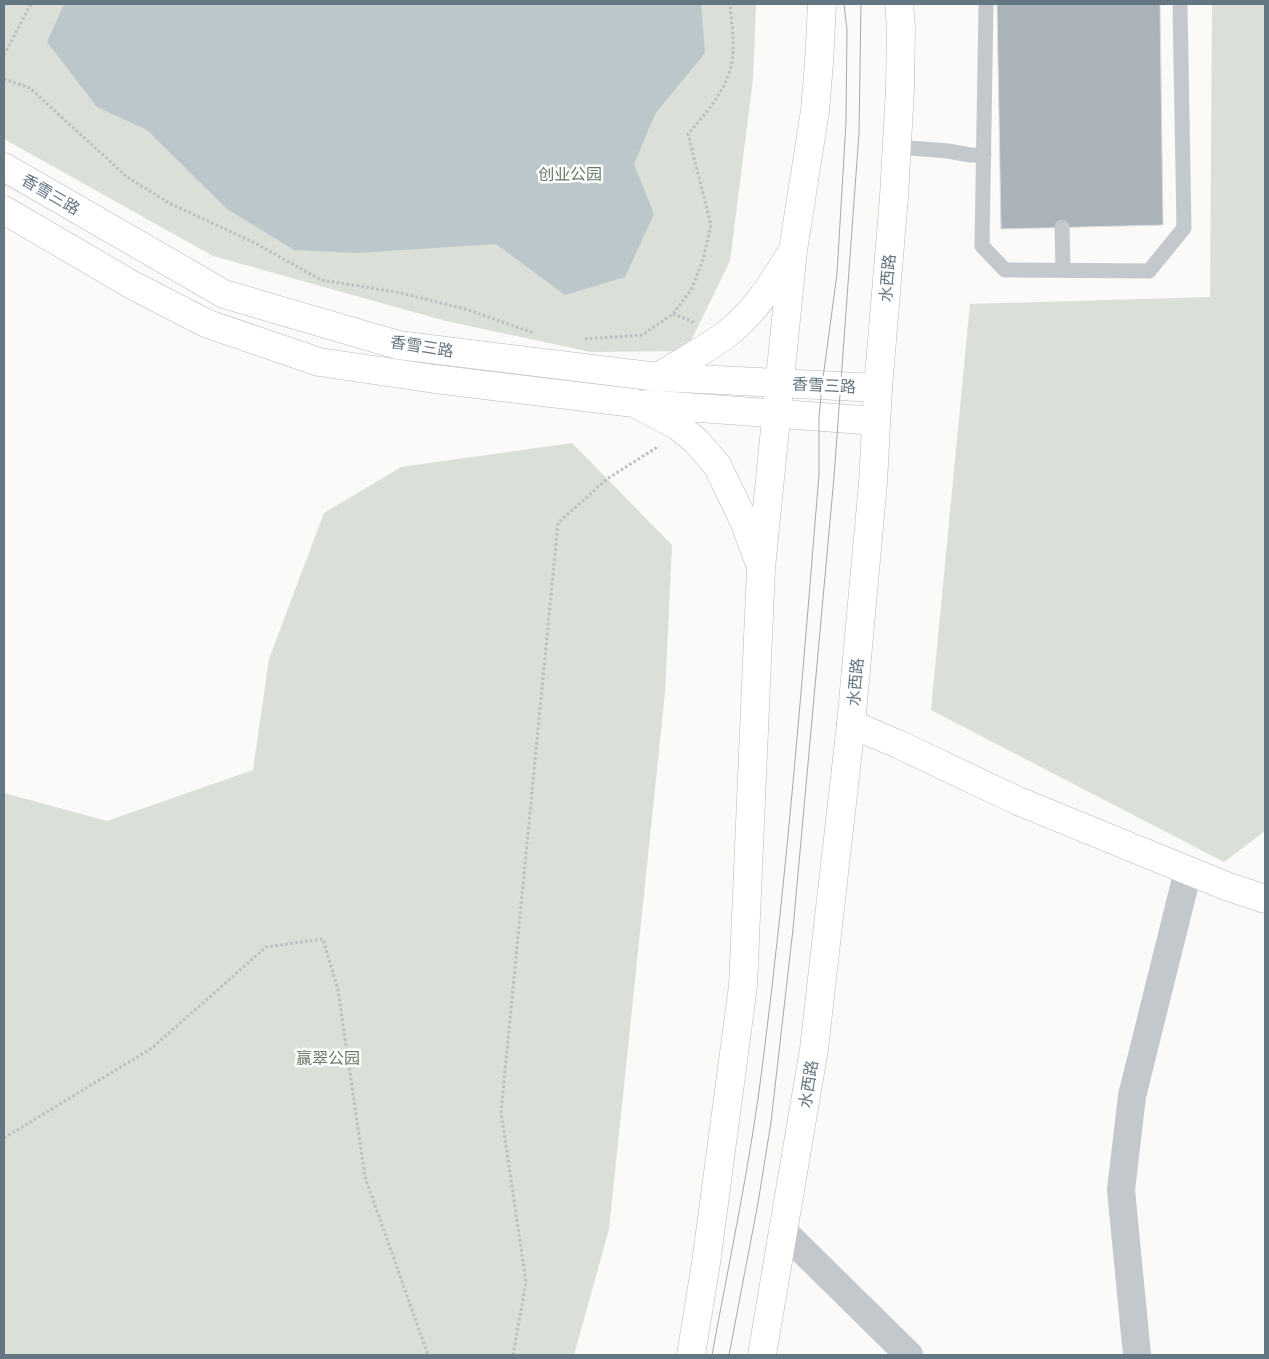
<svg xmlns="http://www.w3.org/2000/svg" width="1269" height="1359" viewBox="0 0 1269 1359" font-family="Lato,'Noto Sans SC',sans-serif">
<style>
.green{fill:#dadfd7}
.water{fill:#bbc7cb}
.building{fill:#aab3b9;stroke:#dcdcda}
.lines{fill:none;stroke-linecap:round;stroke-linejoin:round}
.secondary-casing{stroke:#b3babf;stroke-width:29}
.path{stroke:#bbbfc2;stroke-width:3;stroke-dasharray:2.5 2.5;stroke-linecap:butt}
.lane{stroke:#c3c8cc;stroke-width:15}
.street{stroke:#c3c8cc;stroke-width:28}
.secondary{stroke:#fff;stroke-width:28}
.tram{stroke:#a2aab0;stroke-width:1}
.labels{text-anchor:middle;stroke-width:5;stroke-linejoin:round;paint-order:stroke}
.park-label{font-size:16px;fill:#687a64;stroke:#fff}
.street-label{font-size:16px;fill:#657683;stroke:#fff}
</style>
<rect width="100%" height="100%" fill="#fafaf8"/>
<g class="green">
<polygon points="4,4 756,4 753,79 730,261 686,351 591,352 446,321 213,256 4,139"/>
<polygon points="1212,4 1265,4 1265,831 1224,862 931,710 970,304 1210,297"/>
<polygon points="572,443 672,545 665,693 609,1229 574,1355 4,1355 4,793 107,821 253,770 269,659 324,513 401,467"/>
</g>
<polygon class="water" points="64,4 701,4 705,53 655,114 634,164 654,214 625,277 565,295 496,244 357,253 294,250 227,209 147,130 97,107 47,42"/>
<polygon class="building" points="997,4 1160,4 1163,225 1001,229"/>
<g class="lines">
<defs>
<g id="secondary">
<polyline points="4,167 224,294 398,345 658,377 878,388"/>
<polyline points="4,210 134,286 208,324 319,362 435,379 634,403 678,426 696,441 717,465 744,521 758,559"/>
<path d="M 658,377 C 680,363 703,351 724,336 C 753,315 772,284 790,255"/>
<polyline points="646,404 876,421"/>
<polyline points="851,724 900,745 1018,801 1226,886 1265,899"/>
<polyline points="691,1355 706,1263 743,986 761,568 793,250 815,111 819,63 822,4"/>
<polyline points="762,1355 814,1049 851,724 873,483 878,388 894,197 900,89 901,27 899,4"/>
</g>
</defs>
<use href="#secondary" class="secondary-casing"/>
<g class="path">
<polyline points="4,55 31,4"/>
<polyline points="4,79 30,88 127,177 169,203 255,243 321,280 397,292 465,309 534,333"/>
<polyline points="673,314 696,323"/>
<path d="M 585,339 L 642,335 L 673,314 L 691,290 L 703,260 L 711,225 L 688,134 C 708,111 733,83 733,50 C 734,35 731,19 730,4"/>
<polyline points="4,1138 152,1048 266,947 323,939 338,990 365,1177 428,1355"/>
<polyline points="513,1355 526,1282 501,1112 558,523 607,479 659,446"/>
</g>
<g class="lane">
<polyline points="986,4 982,246 1005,270 1149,271 1184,228 1180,4"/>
<polyline points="897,147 948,151 970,155 984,155"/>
<polyline points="1062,227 1063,270"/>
</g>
<g class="street">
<polyline points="783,1231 909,1355"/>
<polyline points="1137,1355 1121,1190 1132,1096 1188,871"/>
</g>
<use href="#secondary" class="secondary"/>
<g class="tram">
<path d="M 712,1355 C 730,1257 751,1160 763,1061 C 788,866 803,670 819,474 L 819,417 L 822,385 L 837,274 L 846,122 L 847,30 L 844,4"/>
<polyline points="729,1355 758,1203 771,1122 793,929 834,477 859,133 861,4"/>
</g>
</g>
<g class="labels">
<g class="park-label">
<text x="570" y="180">创业公园</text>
<text x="328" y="1064">赢翠公园</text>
</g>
<g class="street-label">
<text transform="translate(51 194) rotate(30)" y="6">香雪三路</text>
<text transform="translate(887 278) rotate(-85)" y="6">水西路</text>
<text transform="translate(422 346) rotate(9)" y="6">香雪三路</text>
<text transform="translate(824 385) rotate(3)" y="6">香雪三路</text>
<text transform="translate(855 682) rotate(-85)" y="6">水西路</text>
<text transform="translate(808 1084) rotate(-81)" y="6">水西路</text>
</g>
</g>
<rect width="1269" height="1359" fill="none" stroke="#657683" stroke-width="10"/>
</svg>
